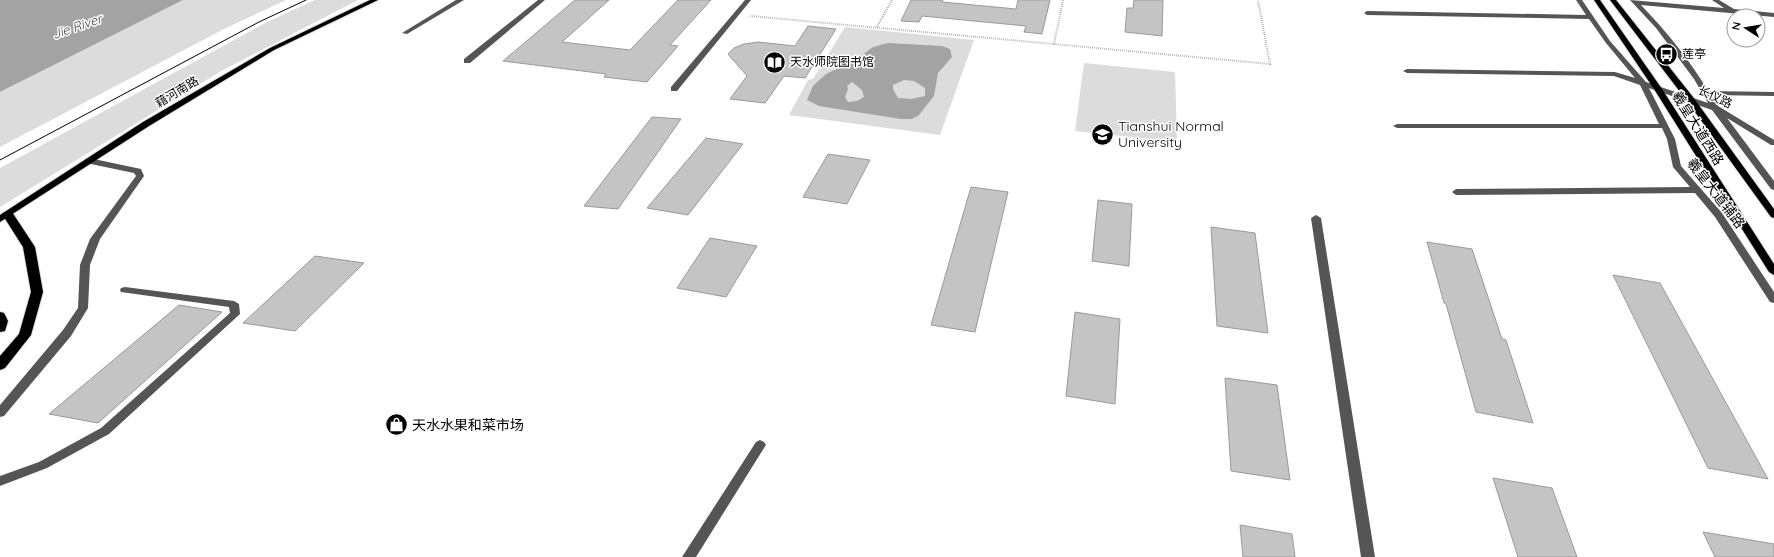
<svg xmlns="http://www.w3.org/2000/svg" width="1774" height="557" viewBox="0 0 1774 557" font-family="Quicksand,'Noto Sans SC',sans-serif">
<style>
.green{fill:#dcdcdc}
.water{fill:#a3a3a3;fill-rule:evenodd}
.building{fill:#c4c4c4;stroke:#999}
.lines{fill:none;stroke-linecap:round;stroke-linejoin:round}
.major-casing{stroke:#dbdbdb;stroke-width:2}
.highway-casing{stroke:#dbdbdb;stroke-width:2}
.path{stroke:#777;stroke-width:2;stroke-dasharray:0.5 1.5;stroke-linecap:butt}
.minor{fill:#555;fill-rule:evenodd}
.major{fill:#000;fill-rule:evenodd}
.highway{fill:#000;fill-rule:evenodd}
.tram{stroke:#000;stroke-width:1}
.labels{text-anchor:middle;stroke-width:3;stroke-linejoin:round;paint-order:stroke}
.far-poi-label{font-size:12px;fill:#000;stroke:#fff;text-anchor:start}
.far-street-label{font-size:12px;fill:#000;stroke:#fff}
.far-water-label{font-size:13px;font-style:italic;fill:#444;stroke:#fff}
.poi-label{font-size:14px;fill:#000;stroke:#fff;text-anchor:start}
.street-label{font-size:14px;fill:#000;stroke:#fff}
</style>
<rect width="100%" height="100%" fill="#fff"/>
<g class="green">
<polygon points="183,0 286,0 222,30 0,147 0,92"/>
<polygon points="315,0 358,0 223,70 0,207 0,168 269,21"/>
<polygon points="845,27 974,40 940,135 789,115 808,80 813,79"/>
<polygon points="1084,63 1175,72 1177,142 1075,131"/>
</g>
<g class="water">
<polygon points="0,0 183,0 0,92"/>
<path d="M 888,43 L 942,46 L 950,49 L 952,57 L 938,73 L 934,96 L 919,115 L 912,119 L 901,119 L 819,106 L 807,100 L 813,86 L 826,74 L 854,61 L 873,47 ZM 904,80 L 914,81 L 925,88 L 925,96 L 911,99 L 898,98 L 893,89 L 893,85 ZM 852,82 L 862,90 L 864,97 L 857,101 L 848,102 L 845,97 L 848,89 L 847,86 Z"/>
</g>
<g class="building">
<polygon points="575,0 609,0 562,42 630,50 678,0 711,0 670,45 678,46 647,82 604,77 606,74 503,61"/>
<polygon points="911,0 943,0 942,2 1016,9 1018,0 1050,0 1042,34 1024,32 1026,26 922,16 919,22 901,21"/>
<polygon points="1134,0 1163,0 1162,36 1125,32 1127,8 1133,8"/>
<polygon points="808,26 836,29 805,78 784,76 765,103 730,99 747,76 728,54 734,48 744,44 758,42 795,46"/>
<polygon points="652,117 681,119 618,209 584,206"/>
<polygon points="706,138 743,144 688,215 647,208"/>
<polygon points="828,154 870,160 847,204 803,197"/>
<polygon points="971,187 1008,192 975,332 931,325"/>
<polygon points="1098,200 1132,204 1129,266 1092,261"/>
<polygon points="1211,227 1255,233 1268,333 1217,326"/>
<polygon points="710,238 757,246 726,297 677,288"/>
<polygon points="1427,242 1472,249 1502,339 1506,340 1533,423 1476,412 1446,304 1444,303"/>
<polygon points="315,256 364,263 295,331 243,323"/>
<polygon points="1613,275 1660,283 1768,479 1708,468"/>
<polygon points="179,305 222,312 98,423 49,414"/>
<polygon points="1075,312 1120,319 1115,404 1066,396"/>
<polygon points="1225,378 1277,385 1290,480 1231,471"/>
<polygon points="1493,478 1552,488 1577,557 1518,557"/>
<polygon points="1240,525 1292,534 1295,557 1243,557"/>
<polygon points="1703,532 1774,544 1774,557 1715,557"/>
</g>
<g class="lines">
<defs>
<g id="major">
<polygon points="370,0 378,0 274,50 149,126 0,222 0,215 143,122 270,48"/>
<polygon points="1594,0 1600,0 1662,89 1774,264 1774,275 1769,272 1654,89"/>
<polygon points="1610,0 1616,0 1693,97 1774,209 1774,218 1771,217 1687,101"/>
</g>
<g id="highway">
<polygon points="8,211 12,212 35,247 43,292 31,335 5,368 0,370 0,356 19,334 31,292 23,247 2,214"/>
<polygon points="0,312 4,313 8,321 5,331 0,332"/>
</g>
</defs>
<use href="#major" class="major-casing"/>
<use href="#highway" class="highway-casing"/>
<g class="path">
<polyline points="750,16 1270,64 1258,0"/>
<polyline points="877,27 892,0"/>
<polyline points="1054,44 1063,0"/>
</g>
<g class="minor">
<polygon points="456,0 464,0 407,34 402,33"/>
<polygon points="538,0 545,0 470,63 464,63 464,59"/>
<polygon points="745,0 751,0 677,91 671,91 671,87"/>
<path d="M 1576,0 L 1582,0 L 1610,41 L 1646,82 L 1708,103 L 1694,79 L 1656,28 L 1630,0 L 1724,8 L 1712,0 L 1719,0 L 1734,9 L 1774,13 L 1774,17 L 1641,5 C 1666,31 1690,60 1708,91 L 1774,92 L 1774,96 L 1711,95 L 1718,106 L 1774,140 L 1774,145 L 1771,145 L 1727,118 L 1774,181 L 1774,190 L 1771,189 L 1712,110 L 1649,88 L 1675,139 L 1681,166 L 1722,213 L 1774,292 L 1774,303 L 1770,302 L 1715,217 L 1695,193 L 1456,195 L 1452,192 L 1456,189 L 1690,187 L 1673,167 L 1667,139 L 1662,128 L 1397,128 L 1393,126 L 1397,124 L 1659,124 L 1640,85 L 1614,76 L 1407,73 L 1403,71 L 1407,69 L 1615,72 L 1635,78 L 1606,43 L 1589,19 L 1367,15 L 1364,13 L 1367,11 L 1586,15 Z"/>
<polygon points="89,158 141,169 144,176 100,239 90,265 88,308 71,336 4,416 0,417 0,405 63,330 78,308 80,265 90,239 136,176 134,173 86,163 85,161"/>
<polygon points="1316,215 1321,218 1375,557 1361,557 1311,218"/>
<polygon points="125,287 234,301 239,304 240,314 109,434 47,468 0,486 0,476 39,462 101,428 230,313 229,307 121,292 120,290 121,288"/>
<polygon points="760,440 764,442 766,445 764,448 696,557 682,557 756,442"/>
</g>
<use href="#major" class="major"/>
<use href="#highway" class="highway"/>
<polyline class="tram" points="0,160 259,22 306,0"/>
</g>
<defs>
<symbol id="bus-disc" viewBox="-11 -11 22 22"><circle r="9.5" fill="#000" stroke="#fff"/><path d="M-5-6H5V4H4V6H2V4H-2V6H-4V4H-5ZM-3.5-4V0h7V-4ZM-3.5 1.2v1.5H-2V1.2ZM2 1.2v1.5H3.5V1.2Z" fill="#fff"/></symbol>
<symbol id="library-disc" viewBox="-11 -11 22 22"><circle r="9.5" fill="#000" stroke="#fff"/><path d="M-6-4Q-3-5.5-.7-3.5V5Q-3 3-6 4ZM6-4Q3-5.5 .7-3.5V5Q3 3 6 4Z" fill="#fff"/></symbol>
<symbol id="university-disc" viewBox="-11 -11 22 22"><circle r="9.5" fill="#000" stroke="#fff"/><path d="M0-5L7-2L0 1L-7-2ZM-4 1L0 2.5L4 1V4Q0 6-4 4Z" fill="#fff"/></symbol>
<symbol id="shop-disc" viewBox="-11 -11 22 22"><circle r="9.5" fill="#000" stroke="#fff"/><path d="M-5-2.5h2.3a2.7 3.5 0 0 1 5.4 0H5L5.5 6h-11ZM-1.5-2.5h3a1.5 2.3 0 0 0-3 0Z" fill="#fff"/></symbol>
</defs>
<g fill-rule="evenodd">
<use href="#bus-disc" x="1654" y="42" width="25" height="25"/>
<use href="#library-disc" x="762" y="50" width="25" height="25"/>
<use href="#university-disc" x="1090" y="122" width="25" height="25"/>
<use href="#shop-disc" x="384" y="412" width="25" height="25"/>
</g>
<g class="labels">
<g class="far-poi-label">
<text x="1682" y="58">莲亭</text>
<text x="790" y="66">天水师院图书馆</text>
</g>
<g class="far-street-label">
<text transform="translate(177 92) rotate(-31)" y="4">藉河南路</text>
<text transform="translate(1715 97) rotate(25)" y="4">长仪路</text>
</g>
<g class="far-water-label">
<text transform="translate(77 26) rotate(-19)" y="5">Jie River</text>
</g>
<g class="poi-label">
<text x="1118" y="131">Tianshui Normal<tspan x="1118" dy="16">University</tspan></text>
<text x="412" y="430">天水水果和菜市场</text>
</g>
<g class="street-label">
<text transform="translate(1698 128) rotate(58)" y="5">羲皇大道西路</text>
<text transform="translate(1716 193) rotate(52)" y="5">羲皇大道辅路</text>
</g>
</g>
<g transform="translate(1746 28) rotate(282)"><circle r="19" fill="#ffffff" stroke="#999999"/>
<path d="M0-3L7 15L0 10L-7 15Z" fill="#000000"/>
<text y="-6" font-size="11" font-weight="bold" text-anchor="middle" fill="#000000">N</text>
</g>
</svg>
